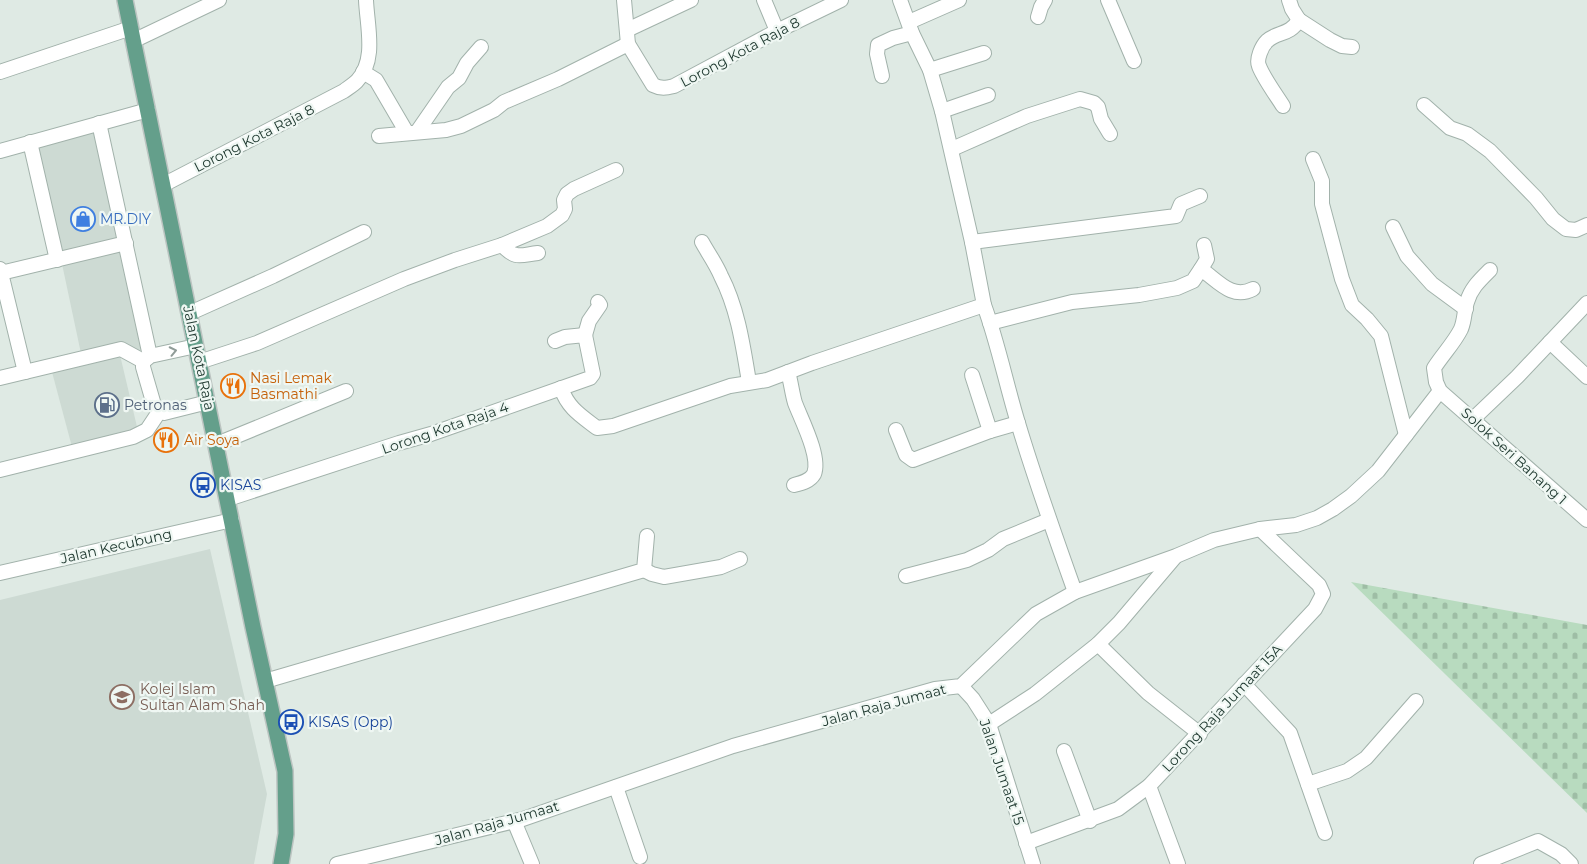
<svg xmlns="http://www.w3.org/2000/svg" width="1587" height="864" viewBox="0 0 1587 864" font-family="Montserrat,sans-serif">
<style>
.built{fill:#cddad3}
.cemetery{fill:url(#cemetery-stones)}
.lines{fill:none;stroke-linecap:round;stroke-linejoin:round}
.minor-casing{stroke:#a2b2ab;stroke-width:16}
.major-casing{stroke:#bcc4c1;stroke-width:18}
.minor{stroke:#fff;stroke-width:14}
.major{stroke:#649f8b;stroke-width:15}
.oneway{stroke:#909c98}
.labels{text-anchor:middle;stroke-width:4.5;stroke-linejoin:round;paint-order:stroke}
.street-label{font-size:14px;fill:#203a31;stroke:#eff7f3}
.shop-label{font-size:14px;fill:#366cbe;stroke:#eff7f3;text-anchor:start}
.food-label{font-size:14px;fill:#c56008;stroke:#eff7f3;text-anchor:start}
.service-label{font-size:14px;fill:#4e5e75;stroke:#eff7f3;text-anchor:start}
.transit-label{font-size:14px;fill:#164399;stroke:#eff7f3;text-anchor:start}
.education-label{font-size:14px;fill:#785e54;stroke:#eff7f3;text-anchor:start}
</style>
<defs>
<pattern id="cemetery-stones" width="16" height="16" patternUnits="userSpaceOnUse" patternTransform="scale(1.25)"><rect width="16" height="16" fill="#b8dbbf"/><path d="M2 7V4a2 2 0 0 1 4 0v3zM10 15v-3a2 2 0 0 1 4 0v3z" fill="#9ebda5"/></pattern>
</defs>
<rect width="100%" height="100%" fill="#dfeae4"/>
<g class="built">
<polygon points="95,130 143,349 120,355 138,431 72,447 52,372 83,363 37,146"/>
<polygon points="210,549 267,794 254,864 0,864 0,600"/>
</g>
<polygon class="cemetery" points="1351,582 1587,625 1587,813"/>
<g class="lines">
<defs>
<g id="minor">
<path d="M 624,0 L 628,44 L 653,85 C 661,89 666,88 674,86 L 777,31 L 841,0"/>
<polyline points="764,0 777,31"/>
<path d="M 900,0 L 912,33 L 930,70 L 942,111 L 972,242 L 984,305 C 998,343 1006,384 1018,423 C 1035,480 1055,536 1075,592"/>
<polyline points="1108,0 1134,61"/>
<polyline points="1038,17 1041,7 1045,0"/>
<polyline points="1299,20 1330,40 1342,46 1352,47"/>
<polyline points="909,22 959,0"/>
<polyline points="627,30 691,0"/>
<polyline points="133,41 219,0"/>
<polyline points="930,70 984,53"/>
<polyline points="0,72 131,28"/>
<polyline points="363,72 376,80 407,133"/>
<polyline points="882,76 877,54 878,45 893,38 912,33"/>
<polyline points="1424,105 1450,128 1467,134 1490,151 1536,198 1553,219 1566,229 1576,230 1587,225"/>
<path d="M 1283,106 C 1276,95 1263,77 1259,66 C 1256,59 1262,46 1267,41 C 1278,31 1289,36 1299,20 L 1292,9 L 1289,0"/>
<polyline points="942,111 988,95"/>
<polyline points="99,123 150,356"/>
<polyline points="417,132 448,87 459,78 467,63 481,47"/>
<polyline points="379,136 446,130 461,126 494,110 504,102 558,79 628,44"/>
<polyline points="30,142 57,260"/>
<polyline points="952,149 1027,116 1080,99 1094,103 1098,107 1101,119 1110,134"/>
<polyline points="0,151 148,110"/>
<polyline points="1313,159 1322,181 1322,204 1342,279 1352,305 1367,319 1381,336 1406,435"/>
<path d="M 163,185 L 344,91 C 348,88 353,85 357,81 C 377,60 367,26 366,0"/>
<polyline points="1393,227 1407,256 1432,284 1466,309"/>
<path d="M 702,242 C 708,253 716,264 721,276 C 738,309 743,346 749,382"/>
<polyline points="972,242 1176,216 1181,204 1200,196"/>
<path d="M 502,245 C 516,260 520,255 538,253"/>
<polyline points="0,269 25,372"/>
<path d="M 1201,269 C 1218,281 1232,300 1253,289"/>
<path d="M 1490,270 C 1480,280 1471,288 1467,302 C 1464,311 1465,319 1461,329 C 1454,343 1443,354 1434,368 L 1436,382 L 1440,391 L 1587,520"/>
<polyline points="1,273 126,243"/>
<polyline points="190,313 273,276 364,232"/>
<polyline points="990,323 1072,302 1139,295 1177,288 1193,281 1201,269 1207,259 1204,245"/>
<polyline points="585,335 589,321 600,305 598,302"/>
<polyline points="1550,342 1587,377"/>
<polyline points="143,361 143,367 154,405 159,412 164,413 208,402"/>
<polyline points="144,361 150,356 196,346"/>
<polyline points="199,362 257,343 404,279 455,260 502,245 547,226 562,215 565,209 564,200 567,194 574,189 616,170"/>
<path d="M 788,372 C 791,382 792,393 795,403 C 801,419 821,457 814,474 C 810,481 802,483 794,485"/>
<polyline points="972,375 990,431"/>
<polyline points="0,378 121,349 143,361"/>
<path d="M 561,388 C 568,408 580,415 597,428 L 613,426 L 730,386 L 767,380 L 812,363 L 984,305"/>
<polyline points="1473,419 1517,377 1587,303"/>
<polyline points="896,430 906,455 913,460 990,431 1018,423"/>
<polyline points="217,444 346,391"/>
<polyline points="0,470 133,437 147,430 159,412"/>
<polyline points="228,499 399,443 431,434 590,378 593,374 585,335 565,337 555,341"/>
<polyline points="644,570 652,574 664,577 721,567 740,559"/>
<polyline points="0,573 232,520"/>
<polyline points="906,576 967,560 988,550 1003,539 1049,520"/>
<polyline points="1098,644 1148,693 1200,734"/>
<polyline points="265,681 644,570 647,536"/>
<polyline points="1244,684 1290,733 1325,833"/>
<polyline points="961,686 973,699 989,724 1033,864"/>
<polyline points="989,724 1035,694 1098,644 1119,623 1175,557"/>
<polyline points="1064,751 1090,821"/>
<polyline points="1308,784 1347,771 1366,758 1416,701"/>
<polyline points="1149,786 1178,864"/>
<polyline points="616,787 640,857"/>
<polyline points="514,821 532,864"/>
<polyline points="1026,843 1118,809 1149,786 1315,609 1323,594 1319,585 1260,529"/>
<polyline points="337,864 523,819 733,746 935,689 961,686 1036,614 1075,592 1176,556 1214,540 1260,529 1296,525 1317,518 1333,509 1351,496 1378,471 1440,391"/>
<polyline points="1481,864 1538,841 1561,854 1571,864"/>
</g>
<polyline id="major" points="125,0 253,627 285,771 286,834 281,864"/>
</defs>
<use href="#minor" class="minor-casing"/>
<use href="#major" class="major-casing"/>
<use href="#minor" class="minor"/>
<use href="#major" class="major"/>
</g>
<defs><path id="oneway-chevron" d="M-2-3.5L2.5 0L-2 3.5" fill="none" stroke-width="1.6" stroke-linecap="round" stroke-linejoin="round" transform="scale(1.25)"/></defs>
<use class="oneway" href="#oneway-chevron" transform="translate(173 351) rotate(-12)"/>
<defs>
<symbol id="shop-ring" viewBox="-11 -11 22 22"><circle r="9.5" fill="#eff7f3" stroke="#3f7fe0" stroke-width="1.5"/><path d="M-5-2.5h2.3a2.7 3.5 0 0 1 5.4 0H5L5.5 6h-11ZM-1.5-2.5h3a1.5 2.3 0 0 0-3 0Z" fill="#3f7fe0"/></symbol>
<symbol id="restaurant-ring" viewBox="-11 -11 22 22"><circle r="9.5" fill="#eff7f3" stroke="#e8710a" stroke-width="1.5"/><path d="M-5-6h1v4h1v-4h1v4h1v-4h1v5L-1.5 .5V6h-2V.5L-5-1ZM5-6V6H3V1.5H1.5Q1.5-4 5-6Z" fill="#e8710a"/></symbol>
<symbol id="fuel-ring" viewBox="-11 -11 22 22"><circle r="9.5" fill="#eff7f3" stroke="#5c6f8a" stroke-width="1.5"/><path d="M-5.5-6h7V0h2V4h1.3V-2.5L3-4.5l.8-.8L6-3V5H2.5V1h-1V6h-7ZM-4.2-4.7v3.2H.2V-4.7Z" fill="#5c6f8a"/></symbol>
<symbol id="bus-ring" viewBox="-11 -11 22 22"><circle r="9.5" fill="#eff7f3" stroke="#1a4fb4" stroke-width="1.5"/><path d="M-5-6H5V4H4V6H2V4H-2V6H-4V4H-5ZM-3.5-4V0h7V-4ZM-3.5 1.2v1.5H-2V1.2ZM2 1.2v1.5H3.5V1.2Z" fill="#1a4fb4"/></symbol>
<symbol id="school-ring" viewBox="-11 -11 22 22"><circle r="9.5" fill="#eff7f3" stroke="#8d6e63" stroke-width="1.5"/><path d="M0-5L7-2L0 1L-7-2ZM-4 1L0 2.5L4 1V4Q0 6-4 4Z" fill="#8d6e63"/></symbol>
</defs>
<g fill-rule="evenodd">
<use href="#shop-ring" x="69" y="205" width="28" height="28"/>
<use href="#restaurant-ring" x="219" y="372" width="28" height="28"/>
<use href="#fuel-ring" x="93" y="391" width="28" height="28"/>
<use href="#restaurant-ring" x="152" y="426" width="28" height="28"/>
<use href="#bus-ring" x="189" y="471" width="28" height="28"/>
<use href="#school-ring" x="108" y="683" width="28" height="28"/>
<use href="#bus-ring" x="277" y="708" width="28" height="28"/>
</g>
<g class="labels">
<g class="street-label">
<text transform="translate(740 52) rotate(-28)" y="5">Lorong Kota Raja 8</text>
<text transform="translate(254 138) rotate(-27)" y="5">Lorong Kota Raja 8</text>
<text transform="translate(199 358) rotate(78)" y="5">Jalan Kota Raja</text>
<text transform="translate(445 428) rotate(-19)" y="5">Lorong Kota Raja 4</text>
<text transform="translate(1514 456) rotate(42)" y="5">Solok Seri Banang 1</text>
<text transform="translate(116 546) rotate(-13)" y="5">Jalan Kecubung</text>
<text transform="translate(884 705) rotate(-15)" y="5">Jalan Raja Jumaat</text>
<text transform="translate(1222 708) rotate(-47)" y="5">Lorong Raja Jumaat 15A</text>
<text transform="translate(1002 772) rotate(71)" y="5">Jalan Jumaat 15</text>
<text transform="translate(497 823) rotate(-16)" y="5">Jalan Raja Jumaat</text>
</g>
<g class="shop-label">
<text x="100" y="224">MR.DIY</text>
</g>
<g class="food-label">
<text x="250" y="383">Nasi Lemak<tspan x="250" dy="16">Basmathi</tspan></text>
<text x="184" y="445">Air Soya</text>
</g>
<g class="service-label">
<text x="124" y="410">Petronas</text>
</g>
<g class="transit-label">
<text x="220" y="490">KISAS</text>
<text x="308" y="727">KISAS (Opp)</text>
</g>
<g class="education-label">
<text x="140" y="694">Kolej Islam<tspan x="140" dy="16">Sultan Alam Shah</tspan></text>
</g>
</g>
</svg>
